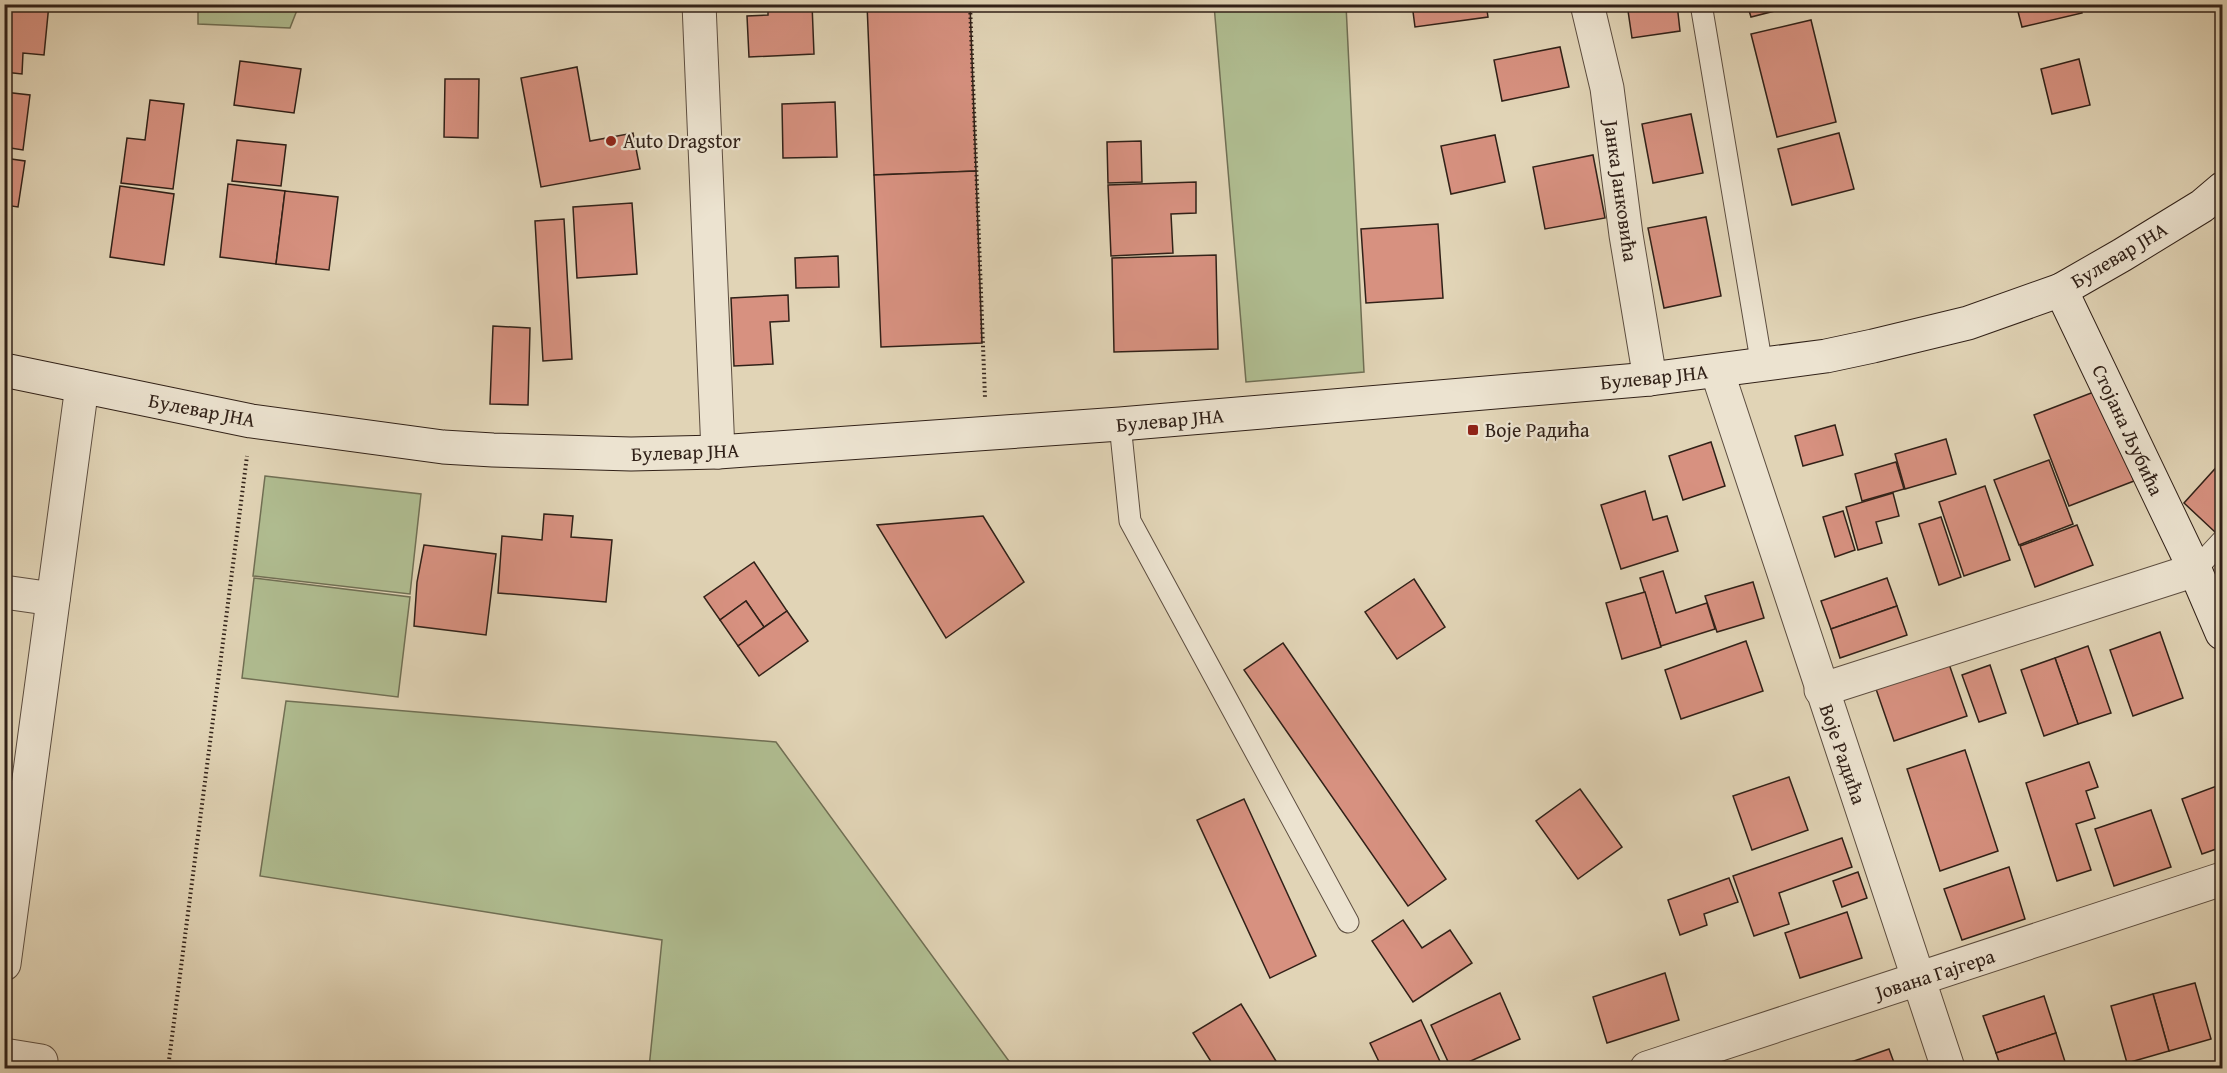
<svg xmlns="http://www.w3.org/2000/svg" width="2227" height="1073" viewBox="0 0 2227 1073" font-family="'Gentium Book Plus',serif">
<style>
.green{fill:#b0bd91;stroke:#706f54;stroke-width:1.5}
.building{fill:#d79180;stroke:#312118;stroke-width:1.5}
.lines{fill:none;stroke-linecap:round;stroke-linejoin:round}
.lane-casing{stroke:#5d4e40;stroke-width:23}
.street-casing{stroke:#5d4e40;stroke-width:35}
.secondary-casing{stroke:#312118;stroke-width:35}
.path{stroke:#312118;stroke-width:4;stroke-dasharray:1.5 3;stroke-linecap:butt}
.lane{stroke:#ece3d0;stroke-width:21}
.street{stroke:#ece3d0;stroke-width:33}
.secondary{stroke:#ece3d0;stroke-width:33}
.poi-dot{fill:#8f2418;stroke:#ece3d0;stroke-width:2}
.labels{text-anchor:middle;stroke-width:4.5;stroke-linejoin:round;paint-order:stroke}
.poi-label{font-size:20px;fill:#312118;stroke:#ece3d0;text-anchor:start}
.street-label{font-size:20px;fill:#312118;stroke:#ece3d0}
</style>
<rect width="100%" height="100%" fill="#e1d4b6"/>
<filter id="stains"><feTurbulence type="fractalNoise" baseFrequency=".00333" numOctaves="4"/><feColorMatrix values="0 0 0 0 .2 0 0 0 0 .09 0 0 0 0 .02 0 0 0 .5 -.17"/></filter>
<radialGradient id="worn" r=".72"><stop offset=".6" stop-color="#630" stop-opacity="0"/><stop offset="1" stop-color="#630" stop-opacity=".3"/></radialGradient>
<g class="green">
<polygon points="198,5 198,4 299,5 290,28 198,24"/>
<polygon points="1214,5 1346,5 1364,372 1246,382"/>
<polygon points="265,476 421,494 410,594 253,576"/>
<polygon points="254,578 410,597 398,697 242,678"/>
<polygon points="286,701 776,742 1014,1068 649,1068 662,940 260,876"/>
</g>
<g class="building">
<polygon points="4,4 49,4 44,55 23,53 22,74 4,72"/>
<polygon points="768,4 812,4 814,54 749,57 747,16 768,15"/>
<polygon points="867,4 970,4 976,171 874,175"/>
<polygon points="1412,4 1486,4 1488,17 1415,27"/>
<polygon points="1627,4 1677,4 1680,31 1632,38"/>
<polygon points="1747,4 1802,4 1751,17"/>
<polygon points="2016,4 2080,4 2082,13 2022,27"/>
<polygon points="1811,20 1836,122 1777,137 1751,34"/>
<polygon points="1560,47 1569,87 1502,101 1494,60"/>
<polygon points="2079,59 2090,105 2052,114 2041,69"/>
<polygon points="240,61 301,69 294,113 234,105"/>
<polygon points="577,67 590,141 633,133 640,169 541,187 521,78"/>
<polygon points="445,79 479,79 478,138 444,137"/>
<polygon points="4,92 30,95 23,150 4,147"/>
<polygon points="150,100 184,104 173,189 121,183 127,138 145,140"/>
<polygon points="835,102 837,157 783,158 782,104"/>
<polygon points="1691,114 1703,173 1653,183 1642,124"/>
<polygon points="1839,133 1854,189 1792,205 1778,149"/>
<polygon points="1495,135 1505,182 1451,194 1441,146"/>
<polygon points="237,140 286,145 281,186 232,181"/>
<polygon points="1141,141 1142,182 1108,183 1107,142"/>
<polygon points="1593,155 1605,218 1545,229 1533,167"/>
<polygon points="4,158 25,161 18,207 5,205 4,210"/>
<polygon points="976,171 982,343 881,347 874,175"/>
<polygon points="1196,182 1196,213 1171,214 1173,253 1111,256 1108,185"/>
<polygon points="228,184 285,191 276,264 220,257"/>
<polygon points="120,186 174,194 164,265 110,257"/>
<polygon points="285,191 338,197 329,270 276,264"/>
<polygon points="632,203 637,274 577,278 573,207"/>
<polygon points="1706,217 1721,296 1664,308 1648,228"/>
<polygon points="564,219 572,359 543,361 535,221"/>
<polygon points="1438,224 1443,298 1366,303 1361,229"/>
<polygon points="1216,255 1218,349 1114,352 1112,258"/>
<polygon points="838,256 839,287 796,288 795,258"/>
<polygon points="788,295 789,321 770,322 773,364 734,366 731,298"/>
<polygon points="493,326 530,328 528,405 490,404"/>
<polygon points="2099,390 2134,481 2069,506 2034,415"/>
<polygon points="1835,425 1843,455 1803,466 1795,436"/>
<polygon points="1946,439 1956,474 1905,489 1895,454"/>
<polygon points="1711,442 1725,486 1683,500 1669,456"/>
<polygon points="2049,460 2073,524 2019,545 1994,480"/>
<polygon points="2222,461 2222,524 2215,532 2184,503"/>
<polygon points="1896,462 1904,489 1862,501 1855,474"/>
<polygon points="1985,486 2010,560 1964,576 1939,502"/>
<polygon points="1645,491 1653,520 1667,516 1678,551 1621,569 1601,505"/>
<polygon points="1893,493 1899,516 1876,522 1882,543 1858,550 1846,507"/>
<polygon points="1843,511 1855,550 1835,557 1823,517"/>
<polygon points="544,514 573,516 571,537 612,540 606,602 498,593 502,536 542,540"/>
<polygon points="983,516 1024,582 946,638 877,525"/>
<polygon points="1941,517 1961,577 1939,585 1919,524"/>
<polygon points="2077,525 2093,565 2035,587 2020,546"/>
<polygon points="424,545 496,554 486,635 414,626 417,582"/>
<polygon points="754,562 787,611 764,627 746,601 720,620 704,597"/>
<polygon points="1663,571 1676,613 1707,603 1715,629 1661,646 1640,578"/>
<polygon points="1887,578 1897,606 1831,629 1821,601"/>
<polygon points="1414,579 1445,627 1397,659 1365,612"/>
<polygon points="1753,582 1764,618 1717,632 1705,596"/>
<polygon points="1645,592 1661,647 1622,659 1606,603"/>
<polygon points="746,601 764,627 738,646 720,620"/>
<polygon points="1897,606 1907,635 1840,658 1831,629"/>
<polygon points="787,611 808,641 759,676 738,646"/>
<polygon points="2160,632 2183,698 2133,716 2110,650"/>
<polygon points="1746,641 1763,691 1681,719 1665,670"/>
<polygon points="1283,643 1446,879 1408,906 1244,670"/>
<polygon points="2088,646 2111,713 2078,724 2055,658"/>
<polygon points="2055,658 2078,724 2044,736 2021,670"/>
<polygon points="1949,664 1967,716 1894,741 1876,689"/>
<polygon points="1990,665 2006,713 1979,722 1962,675"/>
<polygon points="1965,750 1998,851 1940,871 1907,769"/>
<polygon points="2089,762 2098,787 2086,791 2095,818 2076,824 2091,870 2057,881 2026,783"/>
<polygon points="1789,777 1808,830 1752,850 1733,796"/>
<polygon points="2222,784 2222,847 2202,854 2182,799"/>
<polygon points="1580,789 1622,847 1578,879 1536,821"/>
<polygon points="1244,799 1316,956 1270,978 1197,820"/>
<polygon points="2151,810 2171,867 2114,886 2095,829"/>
<polygon points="1842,838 1852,867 1779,893 1789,924 1754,936 1733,876"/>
<polygon points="2009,867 2025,919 1962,940 1944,889"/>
<polygon points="1858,872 1867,898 1842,907 1833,881"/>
<polygon points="1729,878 1738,902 1704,914 1707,925 1680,935 1668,900"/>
<polygon points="1847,912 1862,958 1800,978 1785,933"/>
<polygon points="1403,920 1422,948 1450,930 1472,963 1413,1002 1372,941"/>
<polygon points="1665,973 1679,1020 1607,1043 1593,997"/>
<polygon points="2195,983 2211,1039 2169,1051 2153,994"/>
<polygon points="1500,993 1520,1039 1455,1068 1451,1068 1431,1025"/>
<polygon points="2153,994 2169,1051 2127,1063 2111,1006"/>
<polygon points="2044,996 2056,1033 1996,1053 1983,1016"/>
<polygon points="1241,1004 1276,1061 1264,1068 1215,1068 1193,1033"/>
<polygon points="1421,1020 1443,1068 1382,1068 1370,1043"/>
<polygon points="2056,1033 2067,1068 2001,1068 1996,1053"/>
<polygon points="1889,1049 1896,1068 1832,1068 1860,1059"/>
</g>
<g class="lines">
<defs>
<g id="lane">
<polyline points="1701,4 1762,366"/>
<polyline points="1120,424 1130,521 1348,922"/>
<polyline points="2195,570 2222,541"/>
</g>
<g id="street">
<polyline points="699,4 718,452"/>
<polyline points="1587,4 1607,88 1626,235 1650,379"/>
<polyline points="1717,371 1948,1068"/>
<polyline points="4,592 53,599"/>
<polyline points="1821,690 2195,570"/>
<polyline points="4,964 82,386"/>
<polyline points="4,1055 41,1061"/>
<polyline points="1647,1068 2222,879"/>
</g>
<g id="secondary">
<polyline points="2061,290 2195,570 2222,633"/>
<polyline points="4,370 251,421 443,447 493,450 631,454 718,452 1120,424 1650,379 1826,356 1873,346 1968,323 2061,290 2122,255 2202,206 2222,189"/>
</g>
</defs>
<use href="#lane" class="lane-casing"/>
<use href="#street" class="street-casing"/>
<use href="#secondary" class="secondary-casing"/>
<g class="path">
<polyline points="970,4 985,398"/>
<polyline points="77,1065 100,1068"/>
<polyline points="168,1068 247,456"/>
</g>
<use href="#lane" class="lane"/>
<use href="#street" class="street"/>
<use href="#secondary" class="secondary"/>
</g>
<g class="poi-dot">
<circle cx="611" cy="141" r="6"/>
<rect x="1467" y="424" width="12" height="12" rx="3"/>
</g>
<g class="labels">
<g class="poi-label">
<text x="623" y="148">Auto Dragstor</text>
<text x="1485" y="437">Воје Радића</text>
</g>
<g class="street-label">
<text transform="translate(1621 191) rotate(82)" y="7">Јанка Јанковића</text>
<text transform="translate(2119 255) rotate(-31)" y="7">Булевар ЈНА</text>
<text transform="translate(1654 377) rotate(-6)" y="7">Булевар ЈНА</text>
<text transform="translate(202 410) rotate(11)" y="7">Булевар ЈНА</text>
<text transform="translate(1170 420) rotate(-5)" y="7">Булевар ЈНА</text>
<text transform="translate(2128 430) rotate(65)" y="7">Стојана Љубића</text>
<text transform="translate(685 452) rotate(-2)" y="7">Булевар ЈНА</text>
<text transform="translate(1843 754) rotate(71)" y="7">Воје Радића</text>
<text transform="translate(1935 974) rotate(-18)" y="7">Јована Гајгера</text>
</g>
</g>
<rect width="2227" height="1073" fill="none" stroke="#e1d4b6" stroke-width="24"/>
<rect x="6" y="6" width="2215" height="1061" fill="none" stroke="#312118" stroke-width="3"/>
<rect x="12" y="12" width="2203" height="1049" fill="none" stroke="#312118" stroke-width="1.5"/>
<rect width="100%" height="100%" filter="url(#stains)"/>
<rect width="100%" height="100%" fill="url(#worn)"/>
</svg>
